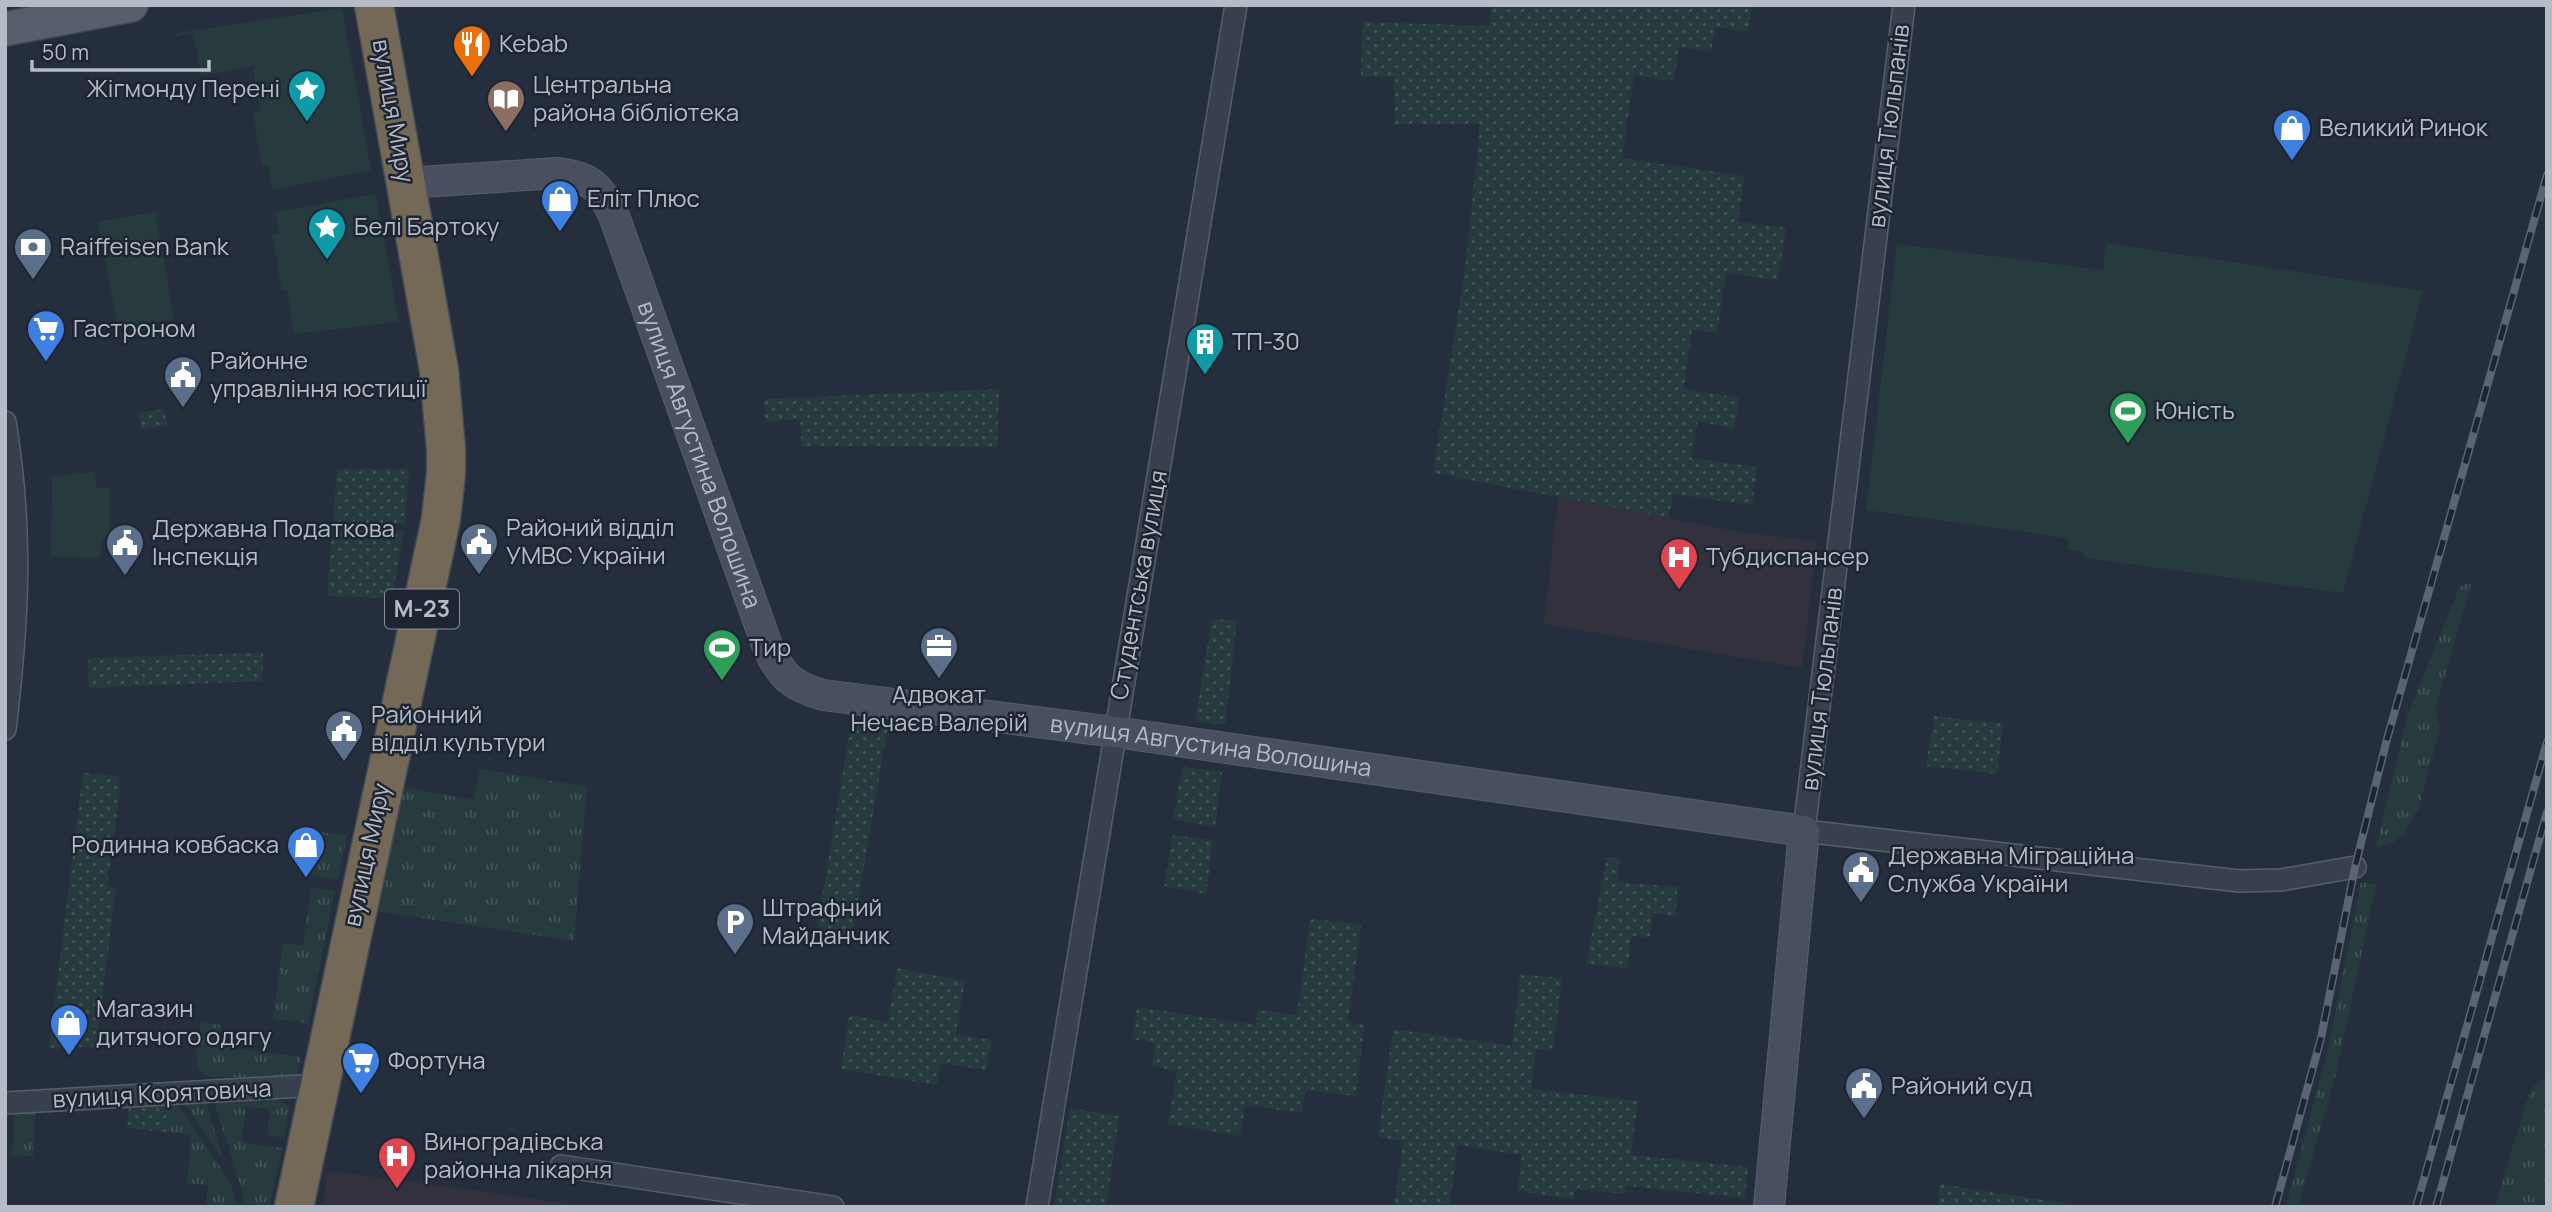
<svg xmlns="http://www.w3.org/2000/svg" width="2552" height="1212" viewBox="0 0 2552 1212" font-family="Manrope,sans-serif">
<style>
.medical{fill:#33313e}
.grass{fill:url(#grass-tufts)}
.park{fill:#273b3e}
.garden{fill:url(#garden-dots)}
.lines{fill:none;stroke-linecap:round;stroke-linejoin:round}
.street-casing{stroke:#575e6b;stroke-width:24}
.secondary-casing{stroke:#575e6b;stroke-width:32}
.primary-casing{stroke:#424956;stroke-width:36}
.highway-casing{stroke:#444b58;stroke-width:41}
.street{stroke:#39404d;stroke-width:21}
.secondary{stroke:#474f60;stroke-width:30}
.primary{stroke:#575f6d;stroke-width:33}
.highway{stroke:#736956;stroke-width:38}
.rail-casing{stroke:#5b6474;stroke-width:8}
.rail{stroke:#1e2532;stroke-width:5;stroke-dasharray:16;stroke-linecap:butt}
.labels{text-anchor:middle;stroke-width:5;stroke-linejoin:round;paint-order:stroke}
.shield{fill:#1e2532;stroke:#888f9b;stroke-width:2}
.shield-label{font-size:23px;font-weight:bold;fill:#b5bcc8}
.poi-label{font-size:24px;fill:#b5bcc8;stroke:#1e2532;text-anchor:start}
.street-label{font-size:24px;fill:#b5bcc8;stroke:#1e2532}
</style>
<defs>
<pattern id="grass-tufts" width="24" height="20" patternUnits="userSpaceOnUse" patternTransform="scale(1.75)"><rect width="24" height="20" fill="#273b3e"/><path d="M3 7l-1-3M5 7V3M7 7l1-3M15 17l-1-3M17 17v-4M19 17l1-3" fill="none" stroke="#445558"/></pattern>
<pattern id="garden-dots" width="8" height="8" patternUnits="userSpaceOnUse" patternTransform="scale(1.75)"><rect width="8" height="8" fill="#273b3e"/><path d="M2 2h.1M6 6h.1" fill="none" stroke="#445558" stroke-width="1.8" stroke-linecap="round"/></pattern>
</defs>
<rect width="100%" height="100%" fill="#252e3d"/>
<g class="medical">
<polygon points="1558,497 1746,533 1817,541 1802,668 1544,624"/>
<polygon points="328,1171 459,1188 589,1207 322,1207"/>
</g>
<g class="grass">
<polygon points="2469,583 2471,584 2435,710 2440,728 2418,810 2404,833 2392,843 2376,848 2407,717 2458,591 2461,586"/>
<polygon points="480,769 587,787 574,941 375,911 403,787 473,800"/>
<polygon points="318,832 347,835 338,880 312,876"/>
<polygon points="2361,882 2376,885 2336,1074 2298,1207 2286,1207 2329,1045"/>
<polygon points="311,888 335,891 308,1023 273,1019 283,943 303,945"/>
<path d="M 201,1022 L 221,1025 L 219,1046 L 301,1057 L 297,1074 L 290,1078 L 209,1077 C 188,1069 199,1041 201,1022 Z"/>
<polygon points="2547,1076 2547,1207 2495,1207 2527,1100 2533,1087"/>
<polygon points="277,1099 289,1107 284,1138 267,1135 270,1109 246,1107 242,1143 282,1148 269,1207 244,1207 242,1190 214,1101"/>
<polygon points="184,1102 206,1102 223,1159"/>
<polygon points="169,1103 176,1103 231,1183 237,1207 206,1207 208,1185 187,1183 191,1134 167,1132"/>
<polygon points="36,1110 33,1156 12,1155 15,1111"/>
</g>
<g class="park">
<polygon points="342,8 371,170 272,190 268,166 262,166 253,112 260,111 253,66 201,75 193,33 174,37 176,33"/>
<polygon points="376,194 399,322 294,334 287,290 282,291 272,234 279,232 275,212"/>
<polygon points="155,212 174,319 118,329 98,222"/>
<polygon points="2106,243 2423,291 2343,593 2084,558 2085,552 2067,549 2068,538 1866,510 1897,244 2103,270"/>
<polygon points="95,472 96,488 110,487 110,532 101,542 100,558 51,557 52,476"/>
</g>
<g class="garden">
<polygon points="1492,5 1752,5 1748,31 1715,27 1711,52 1679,47 1674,81 1634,75 1622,158 1744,176 1738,222 1786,228 1778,280 1726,273 1717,333 1692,330 1684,389 1740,398 1734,429 1698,421 1691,458 1757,467 1752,505 1673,494 1669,518 1433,473 1466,261 1480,124 1395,124 1394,77 1361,77 1363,22 1489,26"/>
<polygon points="999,389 997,447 802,446 800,419 765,422 764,399"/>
<polygon points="164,409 167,425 141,429 139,413"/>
<polygon points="337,469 409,469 405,524 333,524"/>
<polygon points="332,530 404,530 392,598 327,596"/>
<polygon points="1212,619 1237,621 1225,725 1195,721"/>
<polygon points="251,653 263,654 262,681 89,688 88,658"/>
<polygon points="1934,716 2003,724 1997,774 1926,766"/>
<polygon points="851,722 888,726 852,936 817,930"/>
<polygon points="1182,767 1222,772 1215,827 1173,819"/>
<polygon points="83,773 119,776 120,791 107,886 116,888 96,1047 49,1048"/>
<polygon points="1173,835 1213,840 1206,894 1164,886"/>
<polygon points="1607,857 1620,859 1617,882 1678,887 1675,916 1653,913 1650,937 1631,936 1628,968 1586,964"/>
<polygon points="1310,919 1361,924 1348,1022 1364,1025 1356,1096 1305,1090 1302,1113 1245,1105 1240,1136 1168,1124 1177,1071 1152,1066 1155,1043 1132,1039 1137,1007 1256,1025 1258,1010 1297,1015"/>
<polygon points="897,968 965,981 956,1034 991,1040 986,1070 941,1063 937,1085 841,1069 849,1015 888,1022"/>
<polygon points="1520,974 1562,978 1553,1051 1536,1049 1531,1089 1638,1101 1631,1155 1748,1167 1745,1198 1627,1186 1625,1194 1575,1189 1573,1199 1517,1191 1522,1155 1458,1145 1449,1207 1394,1207 1403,1141 1378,1137 1393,1029 1512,1046"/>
<polygon points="169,1103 167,1132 127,1128 129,1105"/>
<polygon points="1070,1108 1119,1116 1106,1207 1054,1207"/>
<polygon points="1940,1184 2088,1207 1937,1207"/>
</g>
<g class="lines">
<defs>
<g id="street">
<polyline points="1904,5 1804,831 2239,881 2281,880 2355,867"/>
<path d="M 5,422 C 23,530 18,621 5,729"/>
<polyline points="5,1103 319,1085"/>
<polyline points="561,1166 833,1207"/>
<polyline points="1037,1207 1236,5"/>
</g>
<g id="secondary">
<path id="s1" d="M 406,183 L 557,173 C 589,177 599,185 613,213 L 768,648 C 782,677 792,686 823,695 L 1115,732 L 1804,831 L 1769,1207"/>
</g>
<polyline id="primary" points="5,29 131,5"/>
<polyline id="highway" points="294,1207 441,519 446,473 446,449 439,370 374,5"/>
</defs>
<use href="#street" class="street-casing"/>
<use href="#secondary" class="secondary-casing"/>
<use href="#primary" class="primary-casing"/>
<use href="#highway" class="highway-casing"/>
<use href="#street" class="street"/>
<use href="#secondary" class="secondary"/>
<use href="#primary" class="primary"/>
<use href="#highway" class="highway"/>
<defs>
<g id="rail">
<polyline points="2275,1207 2321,1038 2355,867 2387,739 2547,175"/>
<polyline points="2416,1207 2547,742"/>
<polyline points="2436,1207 2547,812"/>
</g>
</defs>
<use href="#rail" class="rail-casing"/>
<use href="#rail" class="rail"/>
</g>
<defs>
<symbol id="restaurant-pin" viewBox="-11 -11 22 30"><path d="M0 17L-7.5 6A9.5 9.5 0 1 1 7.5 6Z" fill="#e8710a" stroke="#1e2532"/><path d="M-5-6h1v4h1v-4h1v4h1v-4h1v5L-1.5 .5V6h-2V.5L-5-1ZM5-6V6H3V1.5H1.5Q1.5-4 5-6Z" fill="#fff"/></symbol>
<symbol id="sight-pin" viewBox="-11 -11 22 30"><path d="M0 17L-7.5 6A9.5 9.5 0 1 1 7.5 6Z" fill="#0f9aa8" stroke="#1e2532"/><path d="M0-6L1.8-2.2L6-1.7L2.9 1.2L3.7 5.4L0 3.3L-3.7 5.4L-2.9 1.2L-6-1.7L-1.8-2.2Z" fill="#fff"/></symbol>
<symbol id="library-pin" viewBox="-11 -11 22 30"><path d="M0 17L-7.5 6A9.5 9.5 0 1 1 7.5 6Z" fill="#8d6e63" stroke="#1e2532"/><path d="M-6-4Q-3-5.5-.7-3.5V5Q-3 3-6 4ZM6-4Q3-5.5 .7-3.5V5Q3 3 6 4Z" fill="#fff"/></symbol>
<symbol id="shop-pin" viewBox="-11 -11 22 30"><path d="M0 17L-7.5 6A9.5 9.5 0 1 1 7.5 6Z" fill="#3f7fe0" stroke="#1e2532"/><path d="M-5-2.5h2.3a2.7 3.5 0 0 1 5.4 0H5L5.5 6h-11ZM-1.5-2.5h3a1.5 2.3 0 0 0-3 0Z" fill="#fff"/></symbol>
<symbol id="bank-pin" viewBox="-11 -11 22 30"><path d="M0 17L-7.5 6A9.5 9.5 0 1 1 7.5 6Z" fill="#5c6f8a" stroke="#1e2532"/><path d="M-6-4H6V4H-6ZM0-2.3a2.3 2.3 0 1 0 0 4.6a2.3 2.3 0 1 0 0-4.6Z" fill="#fff"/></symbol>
<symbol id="supermarket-pin" viewBox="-11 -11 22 30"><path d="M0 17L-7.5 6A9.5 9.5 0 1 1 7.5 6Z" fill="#3f7fe0" stroke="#1e2532"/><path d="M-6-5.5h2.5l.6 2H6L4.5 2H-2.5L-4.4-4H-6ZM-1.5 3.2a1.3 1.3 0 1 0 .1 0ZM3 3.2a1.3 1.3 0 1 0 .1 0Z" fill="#fff"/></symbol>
<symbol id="building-pin" viewBox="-11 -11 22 30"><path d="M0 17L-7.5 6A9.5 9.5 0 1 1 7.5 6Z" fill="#0f9aa8" stroke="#1e2532"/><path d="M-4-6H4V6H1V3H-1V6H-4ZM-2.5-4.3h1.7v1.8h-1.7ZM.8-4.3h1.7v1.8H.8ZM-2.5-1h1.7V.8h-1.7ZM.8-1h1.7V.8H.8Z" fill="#fff"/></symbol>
<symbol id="civic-pin" viewBox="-11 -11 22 30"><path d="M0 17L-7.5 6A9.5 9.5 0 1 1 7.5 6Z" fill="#5c6f8a" stroke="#1e2532"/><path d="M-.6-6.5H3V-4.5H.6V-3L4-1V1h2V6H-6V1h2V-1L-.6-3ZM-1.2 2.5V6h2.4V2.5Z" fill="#fff"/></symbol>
<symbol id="stadium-pin" viewBox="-11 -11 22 30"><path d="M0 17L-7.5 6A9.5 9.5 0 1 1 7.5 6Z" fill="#2e9e5b" stroke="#1e2532"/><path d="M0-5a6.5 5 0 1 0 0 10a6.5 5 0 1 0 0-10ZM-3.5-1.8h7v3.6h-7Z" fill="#fff"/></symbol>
<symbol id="hospital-pin" viewBox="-11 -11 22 30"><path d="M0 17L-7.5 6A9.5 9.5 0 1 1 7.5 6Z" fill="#e0444e" stroke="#1e2532"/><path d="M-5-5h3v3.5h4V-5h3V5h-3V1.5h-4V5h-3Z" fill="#fff"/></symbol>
<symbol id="office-pin" viewBox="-11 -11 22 30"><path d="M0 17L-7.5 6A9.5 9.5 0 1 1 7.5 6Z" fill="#5c6f8a" stroke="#1e2532"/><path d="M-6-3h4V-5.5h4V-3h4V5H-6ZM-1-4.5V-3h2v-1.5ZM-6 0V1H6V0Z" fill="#fff"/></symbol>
<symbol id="parking-pin" viewBox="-11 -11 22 30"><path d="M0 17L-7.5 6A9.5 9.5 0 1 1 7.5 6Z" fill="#5c6f8a" stroke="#1e2532"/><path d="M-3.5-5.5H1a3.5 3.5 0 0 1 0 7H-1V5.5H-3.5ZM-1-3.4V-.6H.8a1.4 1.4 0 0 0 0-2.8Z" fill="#fff"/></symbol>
</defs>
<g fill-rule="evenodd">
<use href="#restaurant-pin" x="450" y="22" width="44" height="60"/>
<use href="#sight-pin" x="285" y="67" width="44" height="60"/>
<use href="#library-pin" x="484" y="77" width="44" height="60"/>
<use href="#shop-pin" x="2270" y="106" width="44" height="60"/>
<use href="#shop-pin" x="538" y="177" width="44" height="60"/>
<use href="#sight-pin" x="305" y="205" width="44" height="60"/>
<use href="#bank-pin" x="11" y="225" width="44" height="60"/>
<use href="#supermarket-pin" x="24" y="307" width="44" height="60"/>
<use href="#building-pin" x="1183" y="320" width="44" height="60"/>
<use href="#civic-pin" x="161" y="353" width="44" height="60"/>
<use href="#stadium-pin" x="2106" y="389" width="44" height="60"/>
<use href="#civic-pin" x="457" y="520" width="44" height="60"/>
<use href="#civic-pin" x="103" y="521" width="44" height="60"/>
<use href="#hospital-pin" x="1657" y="535" width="44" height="60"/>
<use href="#office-pin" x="917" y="624" width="44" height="60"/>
<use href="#stadium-pin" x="700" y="626" width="44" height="60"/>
<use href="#civic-pin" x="322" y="707" width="44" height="60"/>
<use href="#shop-pin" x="284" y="823" width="44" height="60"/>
<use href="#civic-pin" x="1839" y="848" width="44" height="60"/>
<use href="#parking-pin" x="713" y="900" width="44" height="60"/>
<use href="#shop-pin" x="47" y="1001" width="44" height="60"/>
<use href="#supermarket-pin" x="339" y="1039" width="44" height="60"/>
<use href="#civic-pin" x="1842" y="1064" width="44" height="60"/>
<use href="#hospital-pin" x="375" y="1134" width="44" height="60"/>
</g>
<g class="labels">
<rect class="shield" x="385" y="589.5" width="74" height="39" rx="5"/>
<g class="shield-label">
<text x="422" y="617">М-23</text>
</g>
<g class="poi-label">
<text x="499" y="52">Kebab</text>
<text x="533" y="93">Центральна<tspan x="533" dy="28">района бібліотека</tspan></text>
<text x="280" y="97" text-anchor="end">Жігмонду Перені</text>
<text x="2319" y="136">Великий Ринок</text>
<text x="587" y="207">Еліт Плюс</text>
<text x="354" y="235">Белі Бартоку</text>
<text x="60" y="255">Raiffeisen Bank</text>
<text x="73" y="337">Гастроном</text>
<text x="1232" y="350">ТП-30</text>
<text x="210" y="369">Районне<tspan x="210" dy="28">управління юстиції</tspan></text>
<text x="2155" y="419">Юність</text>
<text x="506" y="536">Районий відділ<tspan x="506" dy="28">УМВС України</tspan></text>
<text x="152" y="537">Державна Податкова<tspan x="152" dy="28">Інспекція</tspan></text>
<text x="1706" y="565">Тубдиспансер</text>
<text x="749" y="656">Тир</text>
<text x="939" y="703" text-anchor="middle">Адвокат<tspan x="939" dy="28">Нечаєв Валерій</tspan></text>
<text x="371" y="723">Районний<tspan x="371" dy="28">відділ культури</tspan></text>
<text x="279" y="853" text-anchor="end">Родинна ковбаска</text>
<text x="1888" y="864">Державна Міграційна<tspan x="1888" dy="28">Служба України</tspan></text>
<text x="762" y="916">Штрафний<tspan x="762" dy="28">Майданчик</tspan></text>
<text x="96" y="1017">Магазин<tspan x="96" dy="28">дитячого одягу</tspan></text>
<text x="388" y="1069">Фортуна</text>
<text x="1891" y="1094">Районий суд</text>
<text x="424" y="1150">Виноградівська<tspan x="424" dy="28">районна лікарня</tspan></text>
</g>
<g class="street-label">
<text transform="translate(393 111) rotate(80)" y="8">вулиця Миру</text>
<text transform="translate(1889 126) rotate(-83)" y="8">вулиця Тюльпанів</text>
<text dy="8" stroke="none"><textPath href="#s1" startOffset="481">вулиця Августина Волошина</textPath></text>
<text transform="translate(1139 585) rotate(-80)" y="8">Студентська вулиця</text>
<text transform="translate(1822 689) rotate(-83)" y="8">вулиця Тюльпанів</text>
<text dy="8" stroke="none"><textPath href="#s1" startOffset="1153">вулиця Августина Волошина</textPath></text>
<text transform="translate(367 855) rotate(-78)" y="8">вулиця Миру</text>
<text transform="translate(162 1094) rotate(-3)" y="8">вулиця Корятовича</text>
</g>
</g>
<rect width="2552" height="1212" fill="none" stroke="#b5bcc8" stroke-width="14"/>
<path d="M32 60v10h177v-10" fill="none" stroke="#b5bcc8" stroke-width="3.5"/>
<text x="42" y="60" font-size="21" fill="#b5bcc8" stroke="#1e2532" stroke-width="5" paint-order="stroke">50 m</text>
</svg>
